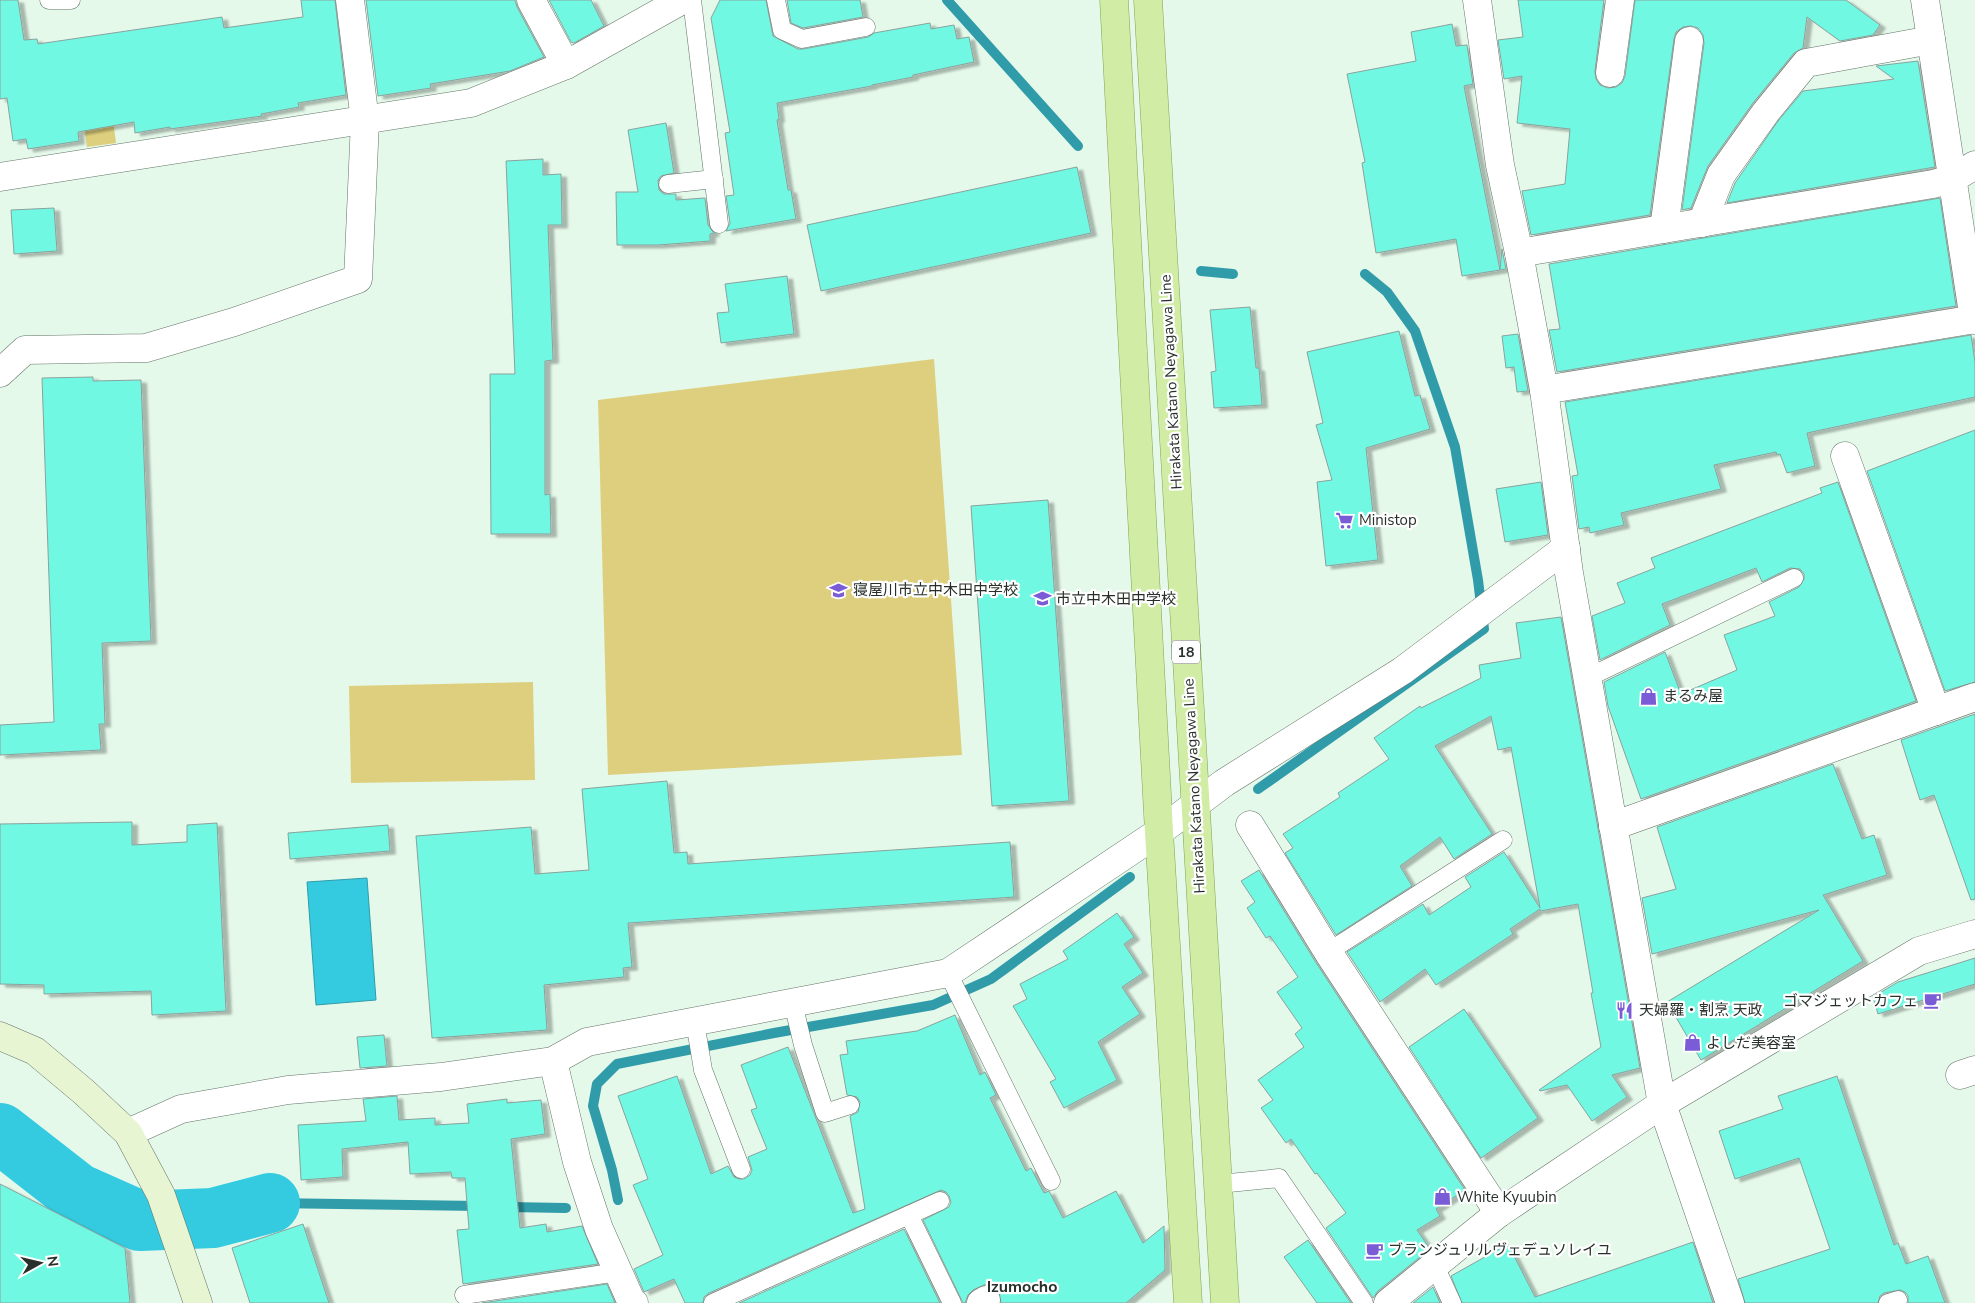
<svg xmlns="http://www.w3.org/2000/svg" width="1975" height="1303" viewBox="0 0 1975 1303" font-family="'Nunito Sans','Noto Sans JP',sans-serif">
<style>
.green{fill:#ddcf7d}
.water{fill:#34cbe0;stroke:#309caa}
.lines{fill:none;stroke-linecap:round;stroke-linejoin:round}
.stream{stroke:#309caa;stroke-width:10}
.river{stroke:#34cbe0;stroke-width:60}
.building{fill:#70f8e2;stroke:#89a29d;filter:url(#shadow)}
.lane-casing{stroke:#637468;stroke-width:19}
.street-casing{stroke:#637468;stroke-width:29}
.secondary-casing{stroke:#637468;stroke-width:29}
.primary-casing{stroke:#82a253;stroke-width:29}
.lane{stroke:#fff;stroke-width:18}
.street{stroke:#fff;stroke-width:28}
.secondary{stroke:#e8f5d2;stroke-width:28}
.primary{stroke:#d1eca4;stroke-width:28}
.labels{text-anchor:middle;stroke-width:4.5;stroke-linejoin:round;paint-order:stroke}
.shield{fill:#fff;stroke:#686e6b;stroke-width:1}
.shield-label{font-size:14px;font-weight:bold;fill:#28302b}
.street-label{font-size:15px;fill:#28302b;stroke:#fff}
.poi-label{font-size:15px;fill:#28302b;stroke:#fff;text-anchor:start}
.neighbourhood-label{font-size:16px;font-weight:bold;fill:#28302b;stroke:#fff}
</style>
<defs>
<filter id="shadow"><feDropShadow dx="5.5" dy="3" stdDeviation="1" flood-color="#0004"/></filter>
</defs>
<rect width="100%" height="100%" fill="#e5f9ea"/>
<g class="green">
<polygon points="109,89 116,143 87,147 79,93"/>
<polygon points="934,359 962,755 608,775 598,400"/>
<polygon points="533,682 535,780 351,783 349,686"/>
</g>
<polygon class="water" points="367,878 376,1000 316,1005 307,882"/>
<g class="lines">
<g class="stream">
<polyline points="947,0 1078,146"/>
<polyline points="1201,271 1233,274"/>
<polyline points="1258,789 1484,629 1478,580 1455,447 1415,331 1387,292 1365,274"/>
<polyline points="618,1200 612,1170 593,1106 597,1084 617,1064 774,1033 933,1005 991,979 1130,877"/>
<polyline points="270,1203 479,1206"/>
<polyline points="506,1207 566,1208"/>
</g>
<polyline class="river" points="0,1133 77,1193 140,1221 213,1218 270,1203"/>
</g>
<g class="building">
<polygon points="0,0 18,0 24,40 37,39 38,44 222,17 224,28 303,17 301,0 335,0 346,95 298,103 299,107 261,114 262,116 170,129 170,127 135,133 134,122 78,132 79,141 28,149 26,139 13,141 7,98 0,99"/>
<polygon points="366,0 515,0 517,7 544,57 510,71 430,84 431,88 378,96"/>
<polygon points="549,0 591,0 604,26 574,43 571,42"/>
<polygon points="720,0 766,0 773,36 798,49 803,49 868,37 874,33 930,23 931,29 954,25 957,39 969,37 974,62 913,75 913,77 872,85 872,86 777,103 779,119 777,120 788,190 791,190 796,219 726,231 730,223 726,196 734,195 725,133 730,132 711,18"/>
<polygon points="787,0 860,0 863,17 803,28 791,23"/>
<polygon points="1518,0 1604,0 1595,71 1596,79 1600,85 1608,88 1616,87 1622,83 1625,76 1635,0 1846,0 1880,25 1873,35 1840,41 1807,17 1803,48 1794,53 1753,103 1708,166 1691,208 1682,210 1704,43 1703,35 1698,28 1691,26 1683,27 1676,32 1674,39 1650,215 1531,235 1522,191 1565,184 1570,129 1517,123 1522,76 1504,79 1498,40 1523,37"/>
<polygon points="1452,24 1456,46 1467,45 1473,84 1464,86 1500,270 1462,276 1456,239 1376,253 1362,163 1365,162 1347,74 1416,61 1411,32"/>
<polygon points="1918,61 1935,167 1727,203 1735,183 1778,121 1803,91 1894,79 1876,66"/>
<polygon points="666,123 674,173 661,176 658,180 659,190 664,194 676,194 676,200 705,198 708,225 714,233 710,234 710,241 658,245 617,245 616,192 638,192 628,130"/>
<polygon points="543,159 543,175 561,174 562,225 548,225 553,360 545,361 545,495 550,494 551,534 491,534 490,374 515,374 506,161"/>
<polygon points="1077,167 1091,233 821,291 807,225"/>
<polygon points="1940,198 1956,306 1557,372 1549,330 1560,329 1549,264"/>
<polygon points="54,208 57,251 14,254 11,210"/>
<polygon points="1502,249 1506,269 1500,270"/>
<polygon points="787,276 794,334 721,343 717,313 729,312 725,284"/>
<polygon points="1250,307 1256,368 1259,368 1262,405 1214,408 1211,372 1216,371 1210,310"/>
<polygon points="1399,331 1415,396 1420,395 1430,429 1366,448 1378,560 1326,566 1317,482 1332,480 1316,425 1323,423 1307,352"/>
<polygon points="1518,334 1528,391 1517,392 1514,367 1506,368 1502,336"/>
<polygon points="1971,335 1975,362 1975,397 1807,433 1815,466 1787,473 1780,454 1777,455 1776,452 1714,465 1721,489 1621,513 1624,525 1590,533 1589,527 1579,529 1572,476 1578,475 1565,402"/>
<polygon points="93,377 93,381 141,380 151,641 102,643 105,724 99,724 101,750 0,755 0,725 54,722 42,378"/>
<polygon points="1975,430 1975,682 1945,691 1867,471"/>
<polygon points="1541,482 1548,535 1505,542 1496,489"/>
<polygon points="1838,482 1916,701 1641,799 1608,706 1604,682 1665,652 1681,694 1737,670 1724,635 1775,616 1769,602 1799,587 1804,579 1804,574 1800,569 1790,568 1762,582 1756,568 1662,604 1670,625 1600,660 1592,616 1625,603 1617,583 1655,568 1651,558 1822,493 1820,488"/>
<polygon points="1048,500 1069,801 992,806 971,506"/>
<polygon points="1561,617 1640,1068 1612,1075 1627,1097 1592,1121 1567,1085 1540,1091 1539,1090 1601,1047 1591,993 1593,993 1578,904 1540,911 1540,909 1510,929 1513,934 1436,985 1425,969 1380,1002 1347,952 1423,904 1429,915 1471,887 1465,877 1504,852 1540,908 1511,747 1498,750 1491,716 1435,746 1492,834 1454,859 1440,837 1400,866 1412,886 1336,935 1285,853 1293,848 1283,834 1340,797 1338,793 1389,759 1374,738 1420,706 1421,708 1481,678 1479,665 1521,658 1516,623"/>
<polygon points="1975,714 1975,899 1971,900 1934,795 1920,800 1901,740"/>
<polygon points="1833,764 1862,839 1874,835 1887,875 1823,895 1863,961 1701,1060 1667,1002 1819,910 1652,954 1642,898 1676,889 1657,827"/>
<polygon points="667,781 674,853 687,852 688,864 1010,842 1014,897 628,923 632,967 623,968 624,977 544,985 547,1030 432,1038 416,836 531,827 535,874 589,870 582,789"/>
<polygon points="132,822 132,845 187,842 187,825 217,823 226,1011 152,1015 151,991 44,994 44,985 0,984 0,824"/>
<polygon points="388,825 390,851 290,859 288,833"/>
<polygon points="1259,870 1315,961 1465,1190 1436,1209 1440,1216 1417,1230 1430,1249 1378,1291 1373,1298 1326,1228 1346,1213 1317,1173 1315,1174 1291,1139 1286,1143 1261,1108 1273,1100 1258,1080 1304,1047 1295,1034 1302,1028 1277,992 1298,977 1270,936 1266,938 1247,908 1255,902 1241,881"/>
<polygon points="1117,913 1134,937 1124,944 1143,973 1122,987 1140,1014 1098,1042 1117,1080 1064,1108 1050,1082 1056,1079 1013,1006 1027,999 1020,984 1068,959 1063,951"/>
<polygon points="1975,958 1975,984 1878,1014 1873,997 1898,982"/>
<polygon points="1464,1009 1538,1118 1481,1158 1409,1047"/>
<polygon points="955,1015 980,1075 985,1072 996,1095 990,1098 1026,1171 1031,1168 1044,1193 1049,1191 1063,1218 1116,1191 1143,1243 1164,1226 1165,1270 1126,1303 1001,1303 999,1292 994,1287 986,1284 973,1290 968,1295 965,1303 963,1303 923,1220 949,1207 951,1202 949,1196 946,1192 941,1190 709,1293 704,1297 703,1303 685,1303 674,1279 644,1292 634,1269 663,1255 633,1185 648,1179 618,1096 677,1076 711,1174 728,1166 734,1177 739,1179 744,1179 750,1175 752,1170 748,1157 767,1149 751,1110 757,1108 741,1065 788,1047 853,1213 865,1209 850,1116 858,1112 860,1102 857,1097 847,1095 840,1055 848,1054 846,1041 917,1031"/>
<polygon points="384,1035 387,1066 360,1068 357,1037"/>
<polygon points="1837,1076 1894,1245 1898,1243 1906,1264 1928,1256 1945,1303 1908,1303 1908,1296 1905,1292 1900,1290 1884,1293 1880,1296 1878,1303 1745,1303 1738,1279 1830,1249 1799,1158 1735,1179 1719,1131 1783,1109 1778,1096"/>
<polygon points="397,1096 399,1120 435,1118 435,1125 469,1123 467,1104 507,1099 507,1103 541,1100 545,1134 511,1139 520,1228 546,1224 547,1232 582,1226 598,1264 463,1284 457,1230 469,1229 465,1178 452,1178 451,1172 410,1174 408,1142 342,1149 343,1177 301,1180 298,1125 366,1121 363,1099"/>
<polygon points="0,1184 125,1248 130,1303 0,1303"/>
<polygon points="303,1224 329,1303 250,1303 232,1248"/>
<polygon points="904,1229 940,1303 739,1303"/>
<polygon points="1308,1240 1351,1303 1317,1303 1284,1257"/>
<polygon points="1693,1242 1713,1303 1462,1303 1451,1276 1508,1244 1535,1297"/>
<polygon points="607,1284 615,1303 482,1303"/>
<polygon points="1433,1287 1440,1303 1413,1303"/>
</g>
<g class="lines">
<defs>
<g id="lane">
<polyline points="49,0 71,0"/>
<polyline points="692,0 719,224"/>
<polyline points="776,0 782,30 802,39 866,27"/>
<polyline points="668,184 714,179"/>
<polyline points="1587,678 1794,578"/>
<polyline points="1328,952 1503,840"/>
<polyline points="948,973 1051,1181"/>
<polyline points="793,1003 803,1045 825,1113 850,1105"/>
<polyline points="695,1022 703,1070 741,1169"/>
<polyline points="1219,1184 1279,1178 1364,1303"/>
<polyline points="909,1215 952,1303"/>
<polyline points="1435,1266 1452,1303"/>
<polyline points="464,1295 618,1272"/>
<polyline points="713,1303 940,1201"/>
<polyline points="1888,1303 1898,1300"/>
</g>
<g id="street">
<polyline points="531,0 566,65"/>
<polyline points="1477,0 1500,165 1519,253 1544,390 1569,573 1662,1104 1730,1303"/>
<polyline points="1925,0 1974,320"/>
<polyline points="1610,73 1620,0"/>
<polyline points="0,177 471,103 566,65 682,0"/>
<polyline points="1702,223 1721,175 1766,112 1806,63 1931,40"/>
<polyline points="1664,229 1689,41"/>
<polyline points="1519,253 1933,184 1952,179 1975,165"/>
<polyline points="0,373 25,350 146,348 234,322 358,279 365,121 350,0"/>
<polyline points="1544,390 1975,319"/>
<polyline points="1845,456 1936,711"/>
<polyline points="1250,825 1328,952 1499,1213"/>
<polyline points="1613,826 1975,697"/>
<polyline points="553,1061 577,1162 599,1229 632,1303 634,1303"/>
<polyline points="1960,1075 1975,1070"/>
<polyline points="128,1133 181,1109 288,1090 441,1077 553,1061 587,1042 948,973 1159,832 1224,783 1402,671 1566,548"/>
<polyline points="981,1303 986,1300"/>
<polyline points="1388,1303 1499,1213 1662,1104 1919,951 1975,934"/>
</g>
<polyline id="secondary" points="0,1036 35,1051 84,1092 128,1133 161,1195 198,1303"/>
<g id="primary">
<polyline points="1114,0 1159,832 1188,1303"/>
<polyline points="1148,0 1225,1303"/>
</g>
</defs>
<use href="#lane" class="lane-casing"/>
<use href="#street" class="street-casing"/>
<use href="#secondary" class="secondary-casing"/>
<use href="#primary" class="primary-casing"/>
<use href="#lane" class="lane"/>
<use href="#street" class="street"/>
<use href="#secondary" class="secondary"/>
<use href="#primary" class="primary"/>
</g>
<defs>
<symbol id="supermarket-bare" viewBox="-9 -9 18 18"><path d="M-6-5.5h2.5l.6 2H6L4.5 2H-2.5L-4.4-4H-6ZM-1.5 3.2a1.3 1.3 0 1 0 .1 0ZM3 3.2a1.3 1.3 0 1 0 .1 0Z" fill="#7a5cd6" stroke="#fff" stroke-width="2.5" paint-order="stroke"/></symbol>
<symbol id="school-bare" viewBox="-9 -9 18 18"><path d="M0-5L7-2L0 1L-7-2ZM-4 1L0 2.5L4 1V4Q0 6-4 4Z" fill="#7a5cd6" stroke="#fff" stroke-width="2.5" paint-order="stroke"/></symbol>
<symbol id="shop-bare" viewBox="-9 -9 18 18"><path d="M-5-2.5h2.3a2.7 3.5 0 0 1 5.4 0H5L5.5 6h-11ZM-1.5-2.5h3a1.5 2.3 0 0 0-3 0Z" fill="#7a5cd6" stroke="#fff" stroke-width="2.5" paint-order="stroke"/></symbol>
<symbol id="cafe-bare" viewBox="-9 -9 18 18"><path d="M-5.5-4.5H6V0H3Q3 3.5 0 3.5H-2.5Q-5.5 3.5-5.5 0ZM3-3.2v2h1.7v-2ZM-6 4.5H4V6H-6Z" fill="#7a5cd6" stroke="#fff" stroke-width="2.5" paint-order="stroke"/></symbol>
<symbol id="restaurant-bare" viewBox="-9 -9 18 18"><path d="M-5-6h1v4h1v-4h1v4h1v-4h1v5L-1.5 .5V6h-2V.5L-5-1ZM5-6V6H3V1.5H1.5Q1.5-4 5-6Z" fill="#7a5cd6" stroke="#fff" stroke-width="2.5" paint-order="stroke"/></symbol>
</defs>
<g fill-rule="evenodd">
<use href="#supermarket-bare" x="1332" y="508" width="25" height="25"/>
<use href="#school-bare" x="826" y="578" width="25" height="25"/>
<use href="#school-bare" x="1030" y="586" width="25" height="25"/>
<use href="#shop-bare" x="1636" y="684" width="25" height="25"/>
<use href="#cafe-bare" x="1920" y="988" width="25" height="25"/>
<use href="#restaurant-bare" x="1612" y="998" width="25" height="25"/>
<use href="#shop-bare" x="1680" y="1030" width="25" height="25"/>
<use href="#shop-bare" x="1430" y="1184" width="25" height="25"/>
<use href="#cafe-bare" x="1362" y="1238" width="25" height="25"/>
</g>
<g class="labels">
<rect class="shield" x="1172" y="640.5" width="28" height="23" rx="4"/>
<g class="shield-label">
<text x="1186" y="657">18</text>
</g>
<g class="street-label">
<text transform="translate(1171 382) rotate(-93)" y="5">Hirakata Katano Neyagawa Line</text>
<text transform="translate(1194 786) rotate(-93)" y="5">Hirakata Katano Neyagawa Line</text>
</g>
<g class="poi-label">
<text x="1359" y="525">Ministop</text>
<text x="853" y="595">寝屋川市立中木田中学校</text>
<text x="1056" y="604">市立中木田中学校</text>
<text x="1663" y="701">まるみ屋</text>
<text x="1918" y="1006" text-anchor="end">ゴマジェットカフェ</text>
<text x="1639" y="1015">天婦羅・割烹 天政</text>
<text x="1706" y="1048">よしだ美容室</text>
<text x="1457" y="1202">White Kyuubin</text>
<text x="1388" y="1255">ブランジュリルヴェデュソレイユ</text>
</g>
<g class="neighbourhood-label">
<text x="1022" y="1292">Izumocho</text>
</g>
</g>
<g transform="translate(40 1263) rotate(82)" stroke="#ffffff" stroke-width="4" paint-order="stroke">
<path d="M0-4L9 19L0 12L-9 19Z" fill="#28302b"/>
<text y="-8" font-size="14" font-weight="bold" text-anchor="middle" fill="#28302b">N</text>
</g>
</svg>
